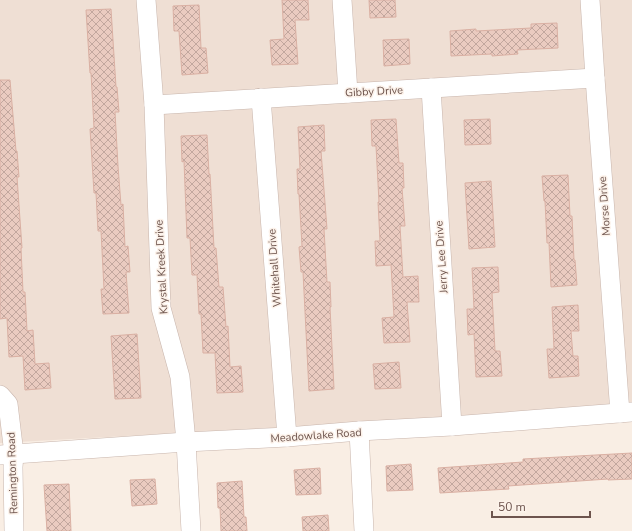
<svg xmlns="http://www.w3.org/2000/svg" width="632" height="531" viewBox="0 0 632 531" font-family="'Nunito Sans',sans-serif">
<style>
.residential{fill:#efdfd4}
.building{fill:url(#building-cross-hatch);stroke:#dab0a3}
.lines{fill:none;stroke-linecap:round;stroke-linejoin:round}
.minor-casing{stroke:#c8b5ac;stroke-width:20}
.minor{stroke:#fff;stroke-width:19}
.labels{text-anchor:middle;stroke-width:3;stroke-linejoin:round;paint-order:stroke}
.street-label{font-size:11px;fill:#6d544d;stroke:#fcf2ea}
</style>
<defs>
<pattern id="building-cross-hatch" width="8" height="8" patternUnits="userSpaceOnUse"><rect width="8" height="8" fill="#eacbc0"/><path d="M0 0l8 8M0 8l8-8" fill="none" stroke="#c2a79e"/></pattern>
</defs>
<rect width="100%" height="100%" fill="#f9eee4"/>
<polygon class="residential" points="0,0 632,0 632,408 0,443"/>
<g class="building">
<polygon points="282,0 308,0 309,20 295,20 298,64 272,65 270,40 284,39"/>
<polygon points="369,0 395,0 396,17 370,18"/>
<polygon points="199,5 201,48 206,48 208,73 182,75 179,31 174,31 173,6"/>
<polygon points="111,9 116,87 117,87 119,112 115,112 118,166 121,205 123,204 125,247 128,246 130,272 126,272 129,313 103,314 101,289 104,289 101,231 98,231 96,193 94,193 90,129 94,128 91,73 90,73 86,10"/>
<polygon points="557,23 558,48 517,50 518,54 492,56 492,54 451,56 450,31 476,29 476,31 531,28 531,24"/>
<polygon points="409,39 410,64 384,66 383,40"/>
<polygon points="0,80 10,80 16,151 17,151 19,177 17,177 22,248 21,248 23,292 25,292 27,331 33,330 35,364 49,363 51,388 25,390 23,356 9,357 7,318 0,319"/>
<polygon points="396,119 399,163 403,163 404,188 402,188 405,226 400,226 403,277 418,276 419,302 407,302 410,342 384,343 382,318 394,317 391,265 376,266 375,241 380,241 378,202 379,202 376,146 372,146 371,120"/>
<polygon points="490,119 491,144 465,145 464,120"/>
<polygon points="324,125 325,151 321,151 327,229 324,229 327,282 330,282 331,307 330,307 334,389 309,391 303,272 301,272 299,247 302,246 299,194 298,194 297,169 300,169 298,127"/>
<polygon points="207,135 209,174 210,174 214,248 216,248 219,287 223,287 226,327 228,326 230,367 241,366 243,392 217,393 215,353 203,353 201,314 199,314 197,275 192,275 190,238 187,238 184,161 182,162 181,136"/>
<polygon points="568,175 570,216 572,216 574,260 575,260 577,285 551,287 549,243 547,243 545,201 544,201 542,176"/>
<polygon points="491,181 495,247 469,249 465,183"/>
<polygon points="498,267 499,292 492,293 495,351 500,351 502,376 476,377 474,334 468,335 467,309 474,309 472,268"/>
<polygon points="578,305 579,331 571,331 573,356 578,356 579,376 549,378 547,349 554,349 552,307"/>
<polygon points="137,334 141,398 115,399 111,336"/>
<polygon points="399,362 401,388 375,389 373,364"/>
<polygon points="632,453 632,479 608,480 608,479 508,486 509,489 440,493 438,468 523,462 523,459"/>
<polygon points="411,464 413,490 387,491 386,466"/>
<polygon points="320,468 321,494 296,495 294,470"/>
<polygon points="155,479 157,504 132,506 130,480"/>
<polygon points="242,481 244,517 246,517 247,531 221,531 220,508 218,508 217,483"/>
<polygon points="69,484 71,531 47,531 44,485"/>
<polygon points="328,515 329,531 303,531 302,517"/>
</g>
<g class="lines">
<defs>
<g id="minor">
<polyline points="146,0 154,105 161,308 180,377 186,442 191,531"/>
<polyline points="342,0 348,93"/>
<polyline points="590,0 595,78 620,413"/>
<polyline points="431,88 452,426"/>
<polyline points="261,98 287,437"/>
<polyline points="154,105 595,78"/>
<polyline points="0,395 8,404 14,454 13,467 14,531"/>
<polyline points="359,431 364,531"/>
<polyline points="0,455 186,442 287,437 359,431 452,426 632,412"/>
</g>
</defs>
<use href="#minor" class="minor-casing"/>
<use href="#minor" class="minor"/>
</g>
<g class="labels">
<g class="street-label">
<text transform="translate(374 91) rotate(-3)" y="4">Gibby Drive</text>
<text transform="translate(604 206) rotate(-94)" y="4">Morse Drive</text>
<text transform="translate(441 257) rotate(-94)" y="4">Jerry Lee Drive</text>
<text transform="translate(161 267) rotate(-93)" y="4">Krystal Kreek Drive</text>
<text transform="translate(274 268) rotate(-94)" y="4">Whitehall Drive</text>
<text transform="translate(316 435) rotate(-4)" y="4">Meadowlake Road</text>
<text transform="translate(12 473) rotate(-92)" y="4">Remington Road</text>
</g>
</g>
<path d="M492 511v6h98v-6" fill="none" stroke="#6d544d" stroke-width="2"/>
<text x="498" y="511" font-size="12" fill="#6d544d" stroke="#fcf2ea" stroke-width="3" paint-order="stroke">50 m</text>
</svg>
